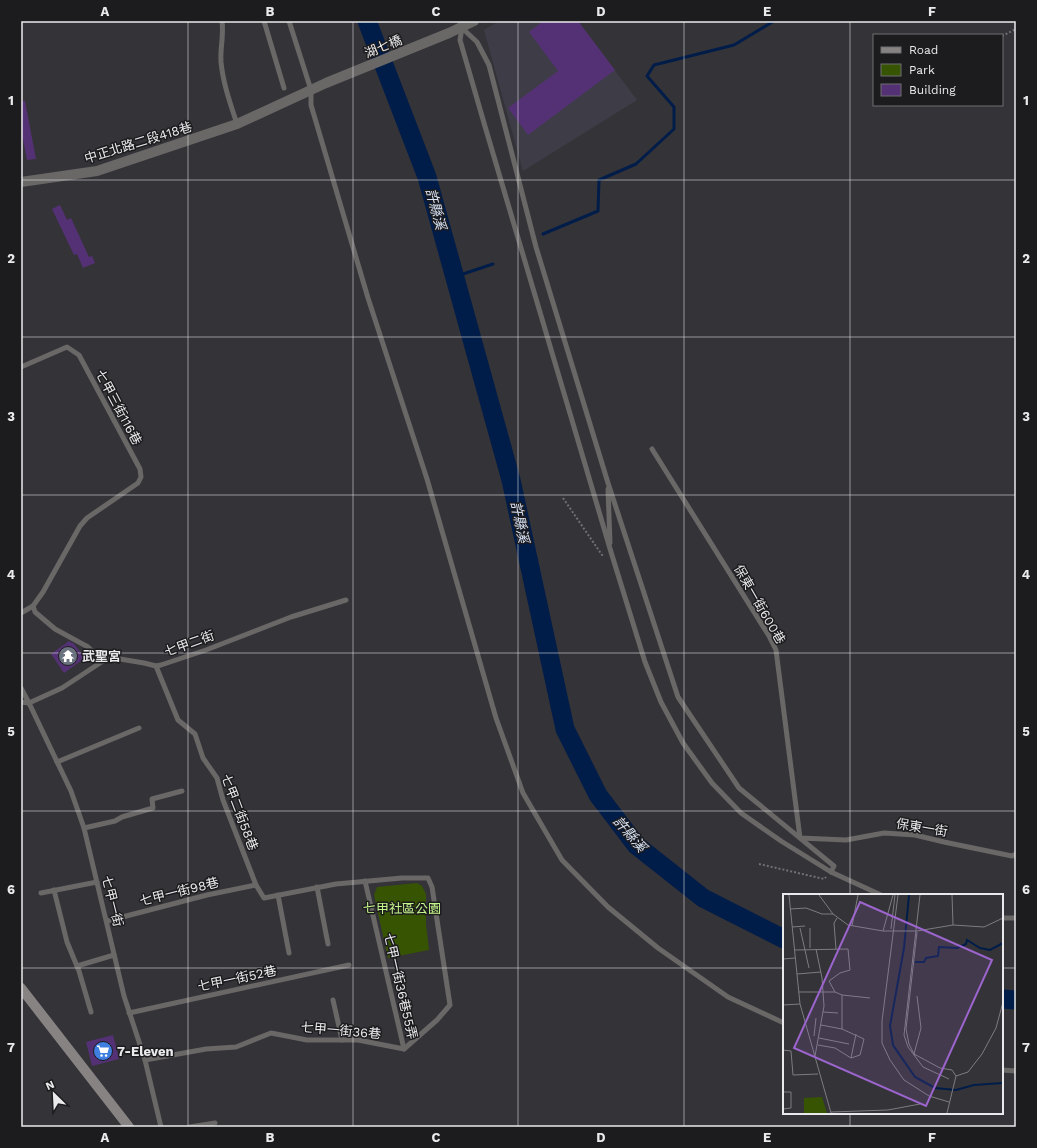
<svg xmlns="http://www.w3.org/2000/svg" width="1037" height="1148" viewBox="0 0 1037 1148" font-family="'Work Sans','Noto Sans TC',sans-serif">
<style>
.built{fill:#3e3d47}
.green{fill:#375403}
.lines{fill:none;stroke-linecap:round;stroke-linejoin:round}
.stream{stroke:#001d4a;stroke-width:3}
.river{stroke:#001d4a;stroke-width:19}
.building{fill:#543174}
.path{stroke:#717075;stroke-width:2;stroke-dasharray:2 2;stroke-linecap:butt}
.service{stroke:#6a6767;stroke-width:5}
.minor{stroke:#6a6767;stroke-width:10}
.secondary{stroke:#888383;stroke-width:10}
.grid{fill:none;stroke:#eaeaed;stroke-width:1;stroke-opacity:0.55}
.labels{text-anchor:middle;stroke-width:3;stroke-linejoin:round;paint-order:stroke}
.street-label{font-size:13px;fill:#eaeaed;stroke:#1c1b1e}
.poi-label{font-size:13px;font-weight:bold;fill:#eaeaed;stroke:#1c1b1e;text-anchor:start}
.park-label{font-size:13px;fill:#c4f58b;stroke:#1c1b1e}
.water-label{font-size:14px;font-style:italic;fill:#d9e5f8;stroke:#1c1b1e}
.inset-river{fill:none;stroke:#001d4a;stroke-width:2}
.inset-road{fill:none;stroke:#7d7c80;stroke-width:1}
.view{fill:#9c65cd;fill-opacity:0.15;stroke:#9c65cd;stroke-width:2}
.inset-edge{fill:none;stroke:#eaeaed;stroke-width:2}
.neatline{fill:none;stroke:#eaeaed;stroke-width:1.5}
.grid-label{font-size:13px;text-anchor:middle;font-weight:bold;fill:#eaeaed}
</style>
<rect width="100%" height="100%" fill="#343338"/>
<polygon class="built" points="499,21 578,21 637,100 523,171 484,30"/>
<polygon class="green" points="417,883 422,886 426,894 426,924 429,950 388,958 374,895 377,887"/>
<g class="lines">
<g class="stream">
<polyline points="543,234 598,211 599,180 636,164 674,129 674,107 647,76 654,65 734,45 774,21"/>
<polyline points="454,277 493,264"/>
</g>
<g class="river">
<polyline points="367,21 427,177 511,480 565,729 598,795 636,845 703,898 784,939"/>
<polyline points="1002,999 1016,1000"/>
</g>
</g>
<g class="building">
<polygon points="543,21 578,21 615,70 528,135 508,108 558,71 529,32"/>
<polygon points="21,101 25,101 36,159 27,160 21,129"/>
<polygon points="60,205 67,220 71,218 89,257 92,256 95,263 83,268 77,254 74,255 52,209"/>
<polygon points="69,641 74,644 85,658 64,673 51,654"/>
<polygon points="113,1035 119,1059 92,1066 86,1042"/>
</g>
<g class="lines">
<g class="path">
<polyline points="1002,36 1016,29"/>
<polyline points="563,498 602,555 604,555"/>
<polyline points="759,864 824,879 826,877"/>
</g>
<g class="service">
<path d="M 222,21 C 224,35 220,48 221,62 C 223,83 230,103 237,124"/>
<polyline points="264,21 284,88"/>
<polyline points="289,21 311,90 311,105 368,298 427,479 496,718 523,793 562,860 608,907 658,948 728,997 784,1023"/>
<polyline points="460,21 462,28 460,40 484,123 611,552 645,662 661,702 683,743 712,783 741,813 781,841 831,872 881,895"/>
<polyline points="462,28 477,42 489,65 536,247 608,483 678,697 739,788 834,866 831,872"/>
<polyline points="21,367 67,347 79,355 140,469 141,477 138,483 87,518 80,526 43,592 33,606 35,612 55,629 88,647 103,661"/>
<polyline points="652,449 769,636 776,650 800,838 846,840 884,833 915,835 944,842 1012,856 1016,854"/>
<polyline points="608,489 610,543"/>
<polyline points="21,613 33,606"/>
<polyline points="21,688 29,703 71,791 84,828 124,996 145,1060 161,1127"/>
<polyline points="21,702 29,703 62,688 103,661 114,658 144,663 156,666 161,665 206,650 291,617 346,600"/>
<polyline points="57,762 139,728"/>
<polyline points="84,828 115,821 122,817 153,808 152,799 182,791"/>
<polyline points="365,881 404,1049"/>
<polyline points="317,887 328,944"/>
<polyline points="54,890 67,942 79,971 91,1012"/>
<polyline points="41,893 97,882"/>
<polyline points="278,895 289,953"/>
<polyline points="1002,918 1016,918"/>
<polyline points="107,921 207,895 256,885"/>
<polyline points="77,966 114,955"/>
<polyline points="333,1000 342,1040"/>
<polyline points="129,1013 349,965"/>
<polyline points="145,1060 206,1049 236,1047 271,1033 307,1040 358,1040 404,1049 437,1020 450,1005 432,887 428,878 402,878 336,884 264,898 256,885 223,800 217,778 203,758 195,734 178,720 156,666"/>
<polyline points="1002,1070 1016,1071"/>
<polyline points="190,1127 215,1123"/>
</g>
<polyline class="minor" points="21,182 97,171 237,124 326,83 449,33 474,21"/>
<polyline class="secondary" points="21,988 129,1127"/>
</g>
<path class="grid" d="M 188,21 L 188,1127M 353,21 L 353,1127M 518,21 L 518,1127M 684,21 L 684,1127M 850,21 L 850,895M 21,180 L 1016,180M 21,337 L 1016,337M 21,495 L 1016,495M 21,653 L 1016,653M 21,811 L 1016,811M 21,968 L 784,968M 1002,968 L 1016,968M 850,1113 L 850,1127"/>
<defs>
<symbol id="temple-disc" viewBox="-11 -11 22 22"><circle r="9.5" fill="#6b7280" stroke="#1c1b1e"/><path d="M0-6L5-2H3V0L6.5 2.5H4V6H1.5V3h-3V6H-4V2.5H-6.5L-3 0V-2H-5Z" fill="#fff"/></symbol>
<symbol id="supermarket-disc" viewBox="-11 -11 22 22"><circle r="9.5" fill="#3f7fe0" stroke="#1c1b1e"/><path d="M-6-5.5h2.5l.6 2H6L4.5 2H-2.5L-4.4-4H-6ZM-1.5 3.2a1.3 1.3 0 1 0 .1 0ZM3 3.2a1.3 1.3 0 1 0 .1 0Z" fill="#fff"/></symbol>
</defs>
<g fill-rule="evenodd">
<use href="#temple-disc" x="57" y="645" width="22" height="22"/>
<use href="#supermarket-disc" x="92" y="1040" width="22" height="22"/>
</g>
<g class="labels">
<g class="street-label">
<text transform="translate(383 46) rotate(-22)" y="5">湖七橋</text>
<text transform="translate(138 142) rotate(-17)" y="5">中正北路二段418巷</text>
<text transform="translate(119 407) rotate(62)" y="5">七甲三街116巷</text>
<text transform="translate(760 604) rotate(60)" y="5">保東一街600巷</text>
<text transform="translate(189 643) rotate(-20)" y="5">七甲二街</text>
<text transform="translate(240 812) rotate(69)" y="5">七甲二街58巷</text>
<text transform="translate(922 827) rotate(9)" y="5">保東一街</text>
<text transform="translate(179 891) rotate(-14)" y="5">七甲一街98巷</text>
<text transform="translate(113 901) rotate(76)" y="5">七甲一街</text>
<text transform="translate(237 978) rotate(-12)" y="5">七甲一街52巷</text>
<text transform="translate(401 986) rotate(77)" y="5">七甲一街36巷55弄</text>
<text transform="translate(341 1030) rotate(5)" y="5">七甲一街36巷</text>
</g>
<g class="poi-label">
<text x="82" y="661">武聖宮</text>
<text x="117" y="1056">7-Eleven</text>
</g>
<g class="park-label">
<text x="402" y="913">七甲社區公園</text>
</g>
<g class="water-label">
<text transform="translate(436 209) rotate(75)" y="5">許縣溪</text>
<text transform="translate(520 522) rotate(78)" y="5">許縣溪</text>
<text transform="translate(630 834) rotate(49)" y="5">許縣溪</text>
</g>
</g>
<g transform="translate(783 894)">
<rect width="220" height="220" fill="#343338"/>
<path d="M 39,203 L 44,219 L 21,219 L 21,204 Z" fill="#375403"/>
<path class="inset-river" d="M 126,1 L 121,54 L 107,132 L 110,151 L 132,183 L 152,194 L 173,196 L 191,191 L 220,189M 132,68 L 141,68 L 143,64 L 155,62 L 156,53 L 174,54 L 183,50 L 184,46 L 197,54 L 207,56 L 220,49"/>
<path class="inset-road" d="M 6,1 L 17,110 L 48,219M 36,1 L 50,20M 115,1 L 99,127 L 99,149 L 107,166 L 121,186 L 146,202 L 166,208M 137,1 L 121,141 L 125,153 L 140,173 L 166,185M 169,1 L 170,31M 7,15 L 23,14 L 39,20 L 50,20 L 65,31 L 100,37 L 134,37 L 170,31 L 201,33 L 220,24M 69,32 L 75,1M 9,33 L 22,32M 17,34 L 26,74M 108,35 L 112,1M 100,37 L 110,1M 27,54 L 27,34M 53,55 L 51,29 L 54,24M 11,56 L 65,55 L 67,76 L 57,79 L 46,87 L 52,98M 0,65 L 12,64M 14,80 L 38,78M 16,98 L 52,98 L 59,101 L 87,104M 59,101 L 59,135M 134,102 L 138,134 L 131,160 L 157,174 L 169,176 L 173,182M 0,111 L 17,110M 40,118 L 55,119M 31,142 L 33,124M 36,144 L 66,150M 35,151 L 52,154 L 68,164 L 77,161 L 81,145 L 59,135 L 38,131M 0,156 L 8,157 L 10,181 L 35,180M 32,162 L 41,112 L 39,84 L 33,55M 132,162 L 126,150 L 123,135 L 134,38M 68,164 L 73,140M 173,182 L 185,178 L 199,160 L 213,134 L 220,108M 0,198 L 8,198 L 8,214 L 0,215M 48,218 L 105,216 L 137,210M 164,219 L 173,182"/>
<path class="view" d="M 77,8 L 209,66 L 143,212 L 11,154 Z"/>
<rect width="220" height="220" class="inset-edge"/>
</g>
<rect width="1037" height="1148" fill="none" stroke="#1c1b1e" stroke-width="44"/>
<rect x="873" y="34" width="130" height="72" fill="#1c1b1e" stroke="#6e6e71"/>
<rect x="881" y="47" width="20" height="6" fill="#888383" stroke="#6e6e71"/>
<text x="909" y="54" font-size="12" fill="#eaeaed">Road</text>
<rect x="881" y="64" width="20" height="12" fill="#375403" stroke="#6e6e71"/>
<text x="909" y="74" font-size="12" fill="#eaeaed">Park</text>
<rect x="881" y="84" width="20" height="12" fill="#543174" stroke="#6e6e71"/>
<text x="909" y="94" font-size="12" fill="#eaeaed">Building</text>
<g transform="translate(54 1094) rotate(336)" stroke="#1c1b1e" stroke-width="3" paint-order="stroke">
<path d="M0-3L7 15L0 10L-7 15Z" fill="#eaeaed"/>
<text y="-6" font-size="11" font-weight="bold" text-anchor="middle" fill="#eaeaed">N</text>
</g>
<rect x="22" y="22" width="993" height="1104" class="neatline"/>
<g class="grid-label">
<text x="105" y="16">A</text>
<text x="270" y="16">B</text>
<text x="436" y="16">C</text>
<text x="601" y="16">D</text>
<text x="767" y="16">E</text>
<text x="932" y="16">F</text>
<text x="11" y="105">1</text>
<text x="1026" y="105">1</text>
<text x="11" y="263">2</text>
<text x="1026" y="263">2</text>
<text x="11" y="421">3</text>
<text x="1026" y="421">3</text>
<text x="11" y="579">4</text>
<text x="1026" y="579">4</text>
<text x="11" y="736">5</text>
<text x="1026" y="736">5</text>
<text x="11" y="894">6</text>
<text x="1026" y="894">6</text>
<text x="11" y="1052">7</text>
<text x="1026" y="1052">7</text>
<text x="105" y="1142">A</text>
<text x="270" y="1142">B</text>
<text x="436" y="1142">C</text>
<text x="601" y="1142">D</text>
<text x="767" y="1142">E</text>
<text x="932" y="1142">F</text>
</g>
</svg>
